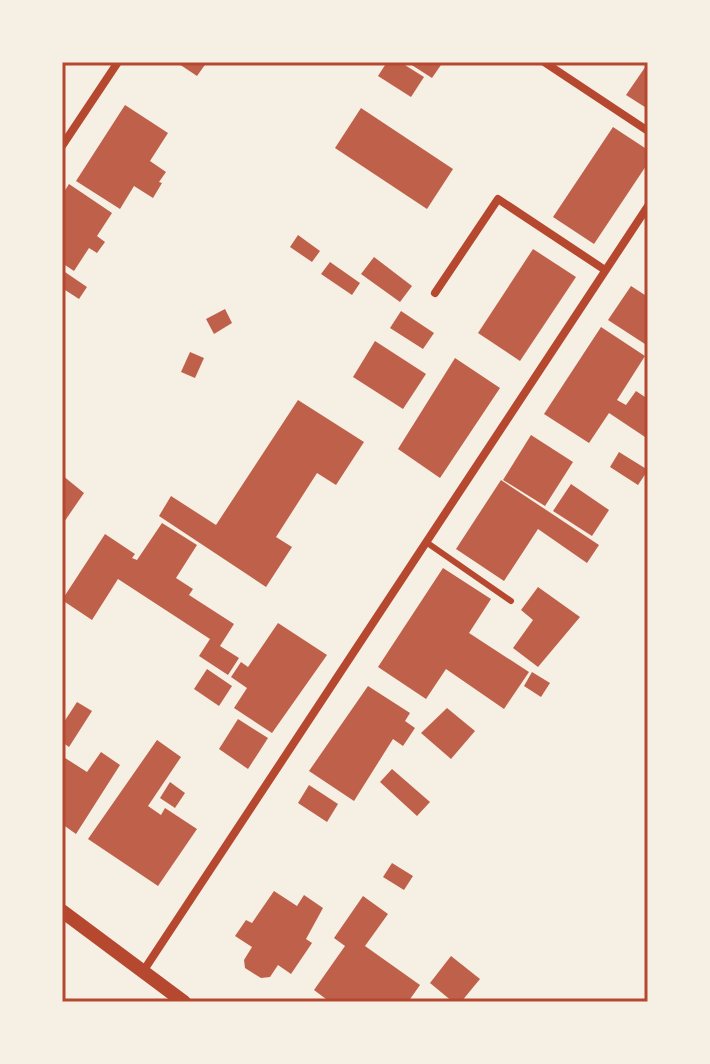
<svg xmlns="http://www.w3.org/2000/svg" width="710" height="1064" viewBox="0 0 710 1064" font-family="'Noto Sans',sans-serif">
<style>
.building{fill:#bf614a}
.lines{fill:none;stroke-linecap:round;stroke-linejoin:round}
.service{stroke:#b5482f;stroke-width:6}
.minor{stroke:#b5482f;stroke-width:8}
.tertiary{stroke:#b5482f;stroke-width:14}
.neatline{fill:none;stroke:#b5482f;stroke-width:3}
</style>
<rect width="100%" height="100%" fill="#f6efe4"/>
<g class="building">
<polygon points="176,62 207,62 197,76"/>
<polygon points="387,62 400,62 424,77 411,97 378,76"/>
<polygon points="407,62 443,62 432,78"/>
<polygon points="648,63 648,109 626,95"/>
<polygon points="125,105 168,133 150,161 166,172 159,182 162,183 153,198 134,186 120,209 76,181"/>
<polygon points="361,108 453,169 427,209 335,148"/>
<polygon points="613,127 648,150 648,163 594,244 553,217"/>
<polygon points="69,184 112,213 97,236 105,242 97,253 89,248 74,271 62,263 62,195"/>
<polygon points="298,235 320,251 312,262 290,247"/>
<polygon points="533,249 576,277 520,361 478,333"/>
<polygon points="374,257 412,286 400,302 361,274"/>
<polygon points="330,262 360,283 352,295 321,274"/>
<polygon points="62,270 87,287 79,299 62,288"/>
<polygon points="631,286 648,297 648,346 608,320"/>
<polygon points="225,309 232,323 214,334 206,319"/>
<polygon points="401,311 434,333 423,349 390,328"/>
<polygon points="601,327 645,356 617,400 626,405 636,391 648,399 648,439 609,413 589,443 544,414"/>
<polygon points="375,341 426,374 403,409 353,377"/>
<polygon points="190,352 204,358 195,378 181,372"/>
<polygon points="455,358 500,388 440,478 398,449"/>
<polygon points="298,400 364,442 336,485 317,473 276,537 292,547 266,587 159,516 171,496 216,525"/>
<polygon points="531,435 573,462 545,506 503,480"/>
<polygon points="619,452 648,470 638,485 610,467"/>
<polygon points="62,475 84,493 62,525"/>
<polygon points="501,480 599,545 587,563 538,529 504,581 456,549"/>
<polygon points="571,484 609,510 592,536 553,511"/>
<polygon points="162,523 197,545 176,578 193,589 189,595 234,624 220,646 239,658 228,675 199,656 210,639 118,579 92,620 62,600 105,534 135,554 132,558 137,560"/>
<polygon points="443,568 491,599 469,633 529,672 504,709 446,669 426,699 378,667"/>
<polygon points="538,587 580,617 538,667 513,648 533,620 521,610"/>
<polygon points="278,623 327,655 272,733 234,708 247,688 231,677 241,662 248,667"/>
<polygon points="207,669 232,686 219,706 194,689"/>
<polygon points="532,672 550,683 541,697 524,686"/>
<polygon points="368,686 410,713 405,721 415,728 403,746 393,739 354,801 309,771"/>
<polygon points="77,702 92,711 69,747 62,742 62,725"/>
<polygon points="447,708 475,731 451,759 421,733"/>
<polygon points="238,719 268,738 248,769 219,749"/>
<polygon points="157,740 181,757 148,806 161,815 165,808 197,829 158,886 88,839"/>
<polygon points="101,752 120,765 76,834 62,824 62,756 87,772"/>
<polygon points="392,769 430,802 417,816 380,782"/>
<polygon points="170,782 185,793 175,808 160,798"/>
<polygon points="309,785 338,804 327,822 298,803"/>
<polygon points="392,863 413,876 404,890 383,877"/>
<polygon points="274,891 297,906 304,895 323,908 306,939 312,943 291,974 278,965 270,977 261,978 245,968 244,960 252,947 235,936 246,920 252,923"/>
<polygon points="363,896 388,914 365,946 420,985 408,1002 330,1002 314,990 345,946 334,938"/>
<polygon points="451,956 480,979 461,1002 453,1002 430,983"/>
</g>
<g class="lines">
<polyline class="service" points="426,542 511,601"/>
<g class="minor">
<polyline points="544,62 648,131"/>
<polyline points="62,146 118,62"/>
<polyline points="435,293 498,199 605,270"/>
<polyline points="144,970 648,206"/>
</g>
<polyline class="tertiary" points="62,911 184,1002"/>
</g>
<rect width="710" height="1064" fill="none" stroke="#f6efe4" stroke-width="128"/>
<rect x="64" y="64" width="582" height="936" class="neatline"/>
</svg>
